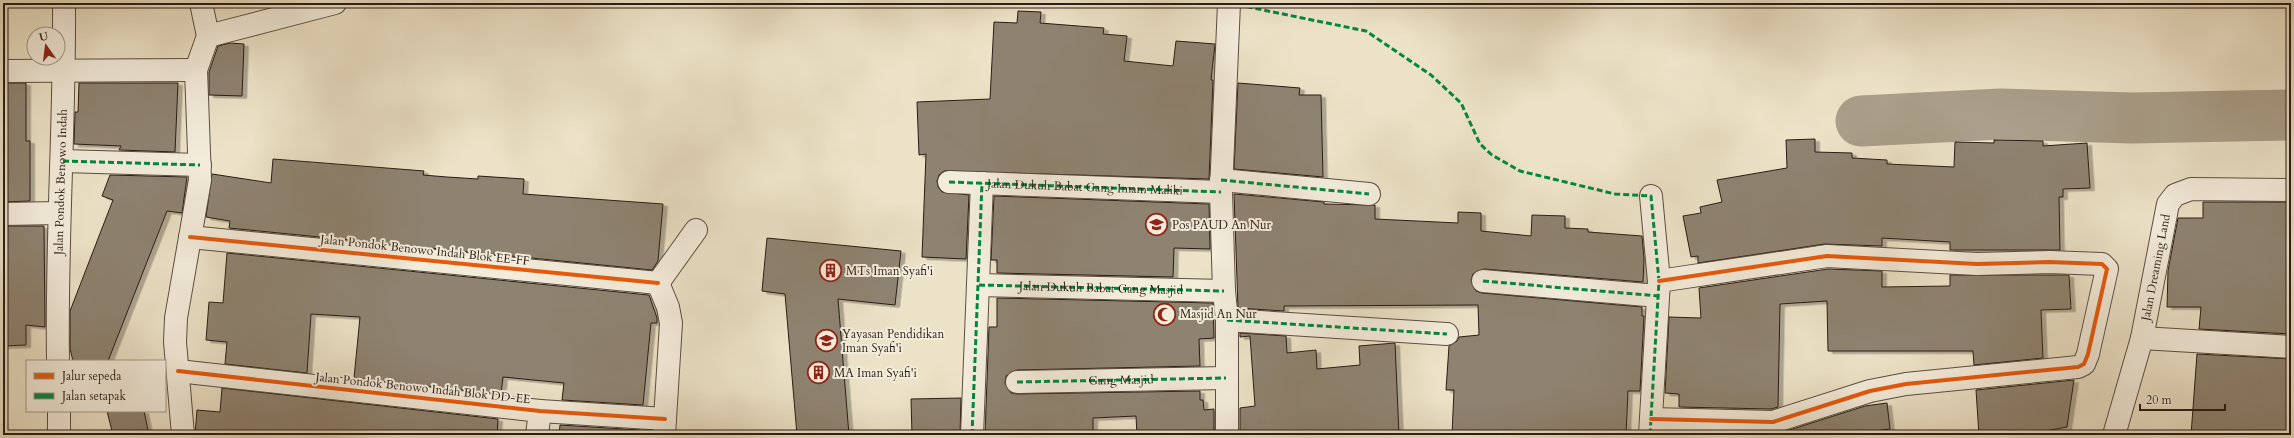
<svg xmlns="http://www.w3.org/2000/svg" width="2294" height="438" viewBox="0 0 2294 438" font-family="Cardo,serif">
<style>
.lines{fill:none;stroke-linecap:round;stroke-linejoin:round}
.river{stroke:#aa9f8a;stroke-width:51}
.building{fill:#8e8371;stroke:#291c14;filter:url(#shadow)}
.minor-casing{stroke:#5a4e41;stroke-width:24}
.minor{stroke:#f3ecdb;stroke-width:22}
.quiet{stroke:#00873e;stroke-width:3;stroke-dasharray:6 3;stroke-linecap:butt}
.cycleway-casing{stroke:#f3ecdb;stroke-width:6}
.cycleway{stroke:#e8590c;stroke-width:4}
.labels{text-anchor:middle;stroke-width:4;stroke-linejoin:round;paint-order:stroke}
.street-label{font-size:12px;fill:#291c14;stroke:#f3ecdb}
.poi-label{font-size:12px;fill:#291c14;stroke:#f3ecdb;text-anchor:start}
</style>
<defs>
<filter id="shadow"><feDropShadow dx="4.5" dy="2.5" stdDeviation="0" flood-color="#0004"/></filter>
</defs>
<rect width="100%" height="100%" fill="#ece2c7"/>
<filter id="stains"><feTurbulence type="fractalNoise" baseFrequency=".005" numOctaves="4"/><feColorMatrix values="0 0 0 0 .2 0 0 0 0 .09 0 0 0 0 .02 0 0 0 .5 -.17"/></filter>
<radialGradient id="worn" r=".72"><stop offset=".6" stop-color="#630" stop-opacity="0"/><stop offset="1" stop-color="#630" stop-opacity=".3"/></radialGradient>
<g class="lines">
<polyline class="river" points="1861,121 2001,114 2132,118 2291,115"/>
</g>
<g class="building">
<polygon points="1018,11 1041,12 1040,23 1104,28 1103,34 1127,36 1124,61 1173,66 1176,41 1215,44 1211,80 1213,80 1209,179 944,171 939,175 937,181 938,187 942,192 969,195 966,259 922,257 926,154 919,155 917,102 990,99 994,22 1017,23"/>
<polygon points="230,43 244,44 242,96 209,95 209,72 218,46"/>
<polygon points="3,83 26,83 26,141 30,141 30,201 3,202"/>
<polygon points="79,83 178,83 175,152 119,150 121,146 74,144 75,112 78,112"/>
<polygon points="1238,83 1300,88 1299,95 1321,95 1323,177 1234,169"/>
<polygon points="1815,139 1815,152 1852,153 1852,158 1887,160 1887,164 1954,167 1955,142 1994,143 1994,140 2043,141 2043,146 2087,143 2090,188 2063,189 2063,197 2059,197 2060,250 1950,250 1950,242 1882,238 1882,246 1825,244 1698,263 1698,256 1691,257 1683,216 1701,213 1700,207 1722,202 1717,180 1787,168 1786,140"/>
<polygon points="273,159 424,171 423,175 447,177 478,179 478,176 524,179 523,194 663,204 658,261 652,270 229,228 230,221 206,217 212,174 271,183"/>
<polygon points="110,175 187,177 182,213 167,211 108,361 73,361 70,349 70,311 113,200 102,196"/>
<polygon points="1234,194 1324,202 1324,204 1375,205 1375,219 1458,223 1458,212 1481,213 1481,231 1531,236 1532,215 1565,216 1565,228 1588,229 1588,232 1642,236 1644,259 1643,282 1484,269 1473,274 1471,280 1476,291 1482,293 1642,307 1642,316 1644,316 1640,391 1628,391 1626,435 1452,435 1454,390 1446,390 1449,346 1457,341 1459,337 1479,335 1478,305 1284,306 1284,311 1238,308"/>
<polygon points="994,196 1209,204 1210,249 1174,248 1173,277 997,273 997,260 991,260"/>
<polygon points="2203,202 2291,202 2291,334 2199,329 2201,307 2167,307 2168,271 2178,218 2203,218"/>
<polygon points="3,226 44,226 45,327 26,325 26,345 3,346"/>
<polygon points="767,238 901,251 895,305 838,299 849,435 797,435 785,294 762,291"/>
<polygon points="227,253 649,295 657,318 657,323 651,323 643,405 562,400 564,383 503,377 501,394 354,378 360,317 311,314 307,373 225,364 227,342 206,340 209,302 223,303"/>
<polygon points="1828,269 1882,271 1882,287 1950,286 1950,275 2069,275 2071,309 2041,310 2043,358 1974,365 1973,351 1828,351 1827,301 1780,304 1778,407 1771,409 1679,407 1679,394 1665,393 1669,317 1701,318 1699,288"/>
<polygon points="997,298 1213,303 1214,338 1199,339 1200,366 1017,370 1006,376 1005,383 1011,393 1017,394 1200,391 1200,400 1203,400 1204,410 1214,409 1214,435 1137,435 1136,416 1093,418 1093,435 985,435 989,327 997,327"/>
<polygon points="1240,333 1286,336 1287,353 1316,350 1317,369 1360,365 1359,346 1395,343 1399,435 1292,435 1292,431 1240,435 1240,408 1255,406 1250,336 1240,337"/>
<polygon points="2197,354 2291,359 2291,435 2191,435"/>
<polygon points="2074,380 2067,427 2040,432 2040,435 1979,435 1976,390"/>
<polygon points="222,388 498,419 497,435 195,435 197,410 220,412"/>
<polygon points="961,398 960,435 912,435 911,399"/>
<polygon points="1887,403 1890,429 1845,435 1679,435 1679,432 1777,434 1865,406"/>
<polygon points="107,411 144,411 149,435 113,435"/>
<polygon points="560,425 640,430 640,435 559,435"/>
</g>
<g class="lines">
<defs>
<g id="minor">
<polyline points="208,36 335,3"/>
<polyline points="3,71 196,70"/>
<polyline points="63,161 200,165"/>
<polyline points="1221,180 1369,194"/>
<path id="s1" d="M 949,182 L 1221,192"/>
<polyline points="3,214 59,213"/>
<polyline points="190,237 658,283"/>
<polyline points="1483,281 1658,296"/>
<polyline points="658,283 668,307 671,323 664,435"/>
<polyline points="658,283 696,230"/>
<polyline points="979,285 1224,291"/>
<polyline points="1227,320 1447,334"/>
<polyline points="2142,338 2291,347"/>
<path id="s2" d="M 58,361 C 56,242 65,122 64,3"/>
<polyline points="178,371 540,411 665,419"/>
<path id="s3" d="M 1017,382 L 1226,378"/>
<polyline points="59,411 59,435"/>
<polyline points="1651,419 1773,422 1870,391 1906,384 2078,367 2084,364 2088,354 2107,269 2102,264 2049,262 1977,264 1827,256 1659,281"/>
<polyline points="183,435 175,342 176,318 200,180 196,70 208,36 201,3"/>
<polyline points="537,435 540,411"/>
<polyline points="972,435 982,183"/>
<polyline points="1227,435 1227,320 1224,291 1221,192 1229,3"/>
<polyline points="1650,435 1659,281 1651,196"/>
<path id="s4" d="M 2114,435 L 2142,338 L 2168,204 L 2175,195 L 2191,189 L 2291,190"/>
</g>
</defs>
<use href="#minor" class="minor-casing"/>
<use href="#minor" class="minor"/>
<g class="quiet">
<polyline points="1229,3 1366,31 1431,75 1461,103 1480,144 1492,155 1520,171 1615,194 1651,196 1659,281 1650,435"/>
<polyline points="63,161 200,165"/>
<polyline points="1221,180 1369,194"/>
<polyline points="949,182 1221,192"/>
<polyline points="1483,281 1658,296"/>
<path id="s5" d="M 979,285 L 1224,291"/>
<polyline points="1227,320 1447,334"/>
<polyline points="1017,382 1226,378"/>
<polyline points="972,435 982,183"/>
</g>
<defs>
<g id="cycleway">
<polyline points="190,237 658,283"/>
<polyline points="178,371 540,411 665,419"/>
<polyline points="1651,419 1773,422 1870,391 1906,384 2078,367 2084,364 2088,354 2107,269 2102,264 2049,262 1977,264 1827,256 1659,281"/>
</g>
</defs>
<use href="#cycleway" class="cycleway-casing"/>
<use href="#cycleway" class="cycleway"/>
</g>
<defs>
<symbol id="school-ring" viewBox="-11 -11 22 22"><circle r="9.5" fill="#f3ecdb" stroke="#8f2418" stroke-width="1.5"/><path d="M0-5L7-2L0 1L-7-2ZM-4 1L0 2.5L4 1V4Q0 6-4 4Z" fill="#8f2418"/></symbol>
<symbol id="building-ring" viewBox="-11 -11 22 22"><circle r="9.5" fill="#f3ecdb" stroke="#8f2418" stroke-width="1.5"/><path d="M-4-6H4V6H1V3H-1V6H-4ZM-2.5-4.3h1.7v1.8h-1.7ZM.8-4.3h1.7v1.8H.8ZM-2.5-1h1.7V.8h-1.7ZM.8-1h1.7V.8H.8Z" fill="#8f2418"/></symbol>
<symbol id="mosque-ring" viewBox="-11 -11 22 22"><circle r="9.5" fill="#f3ecdb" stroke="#8f2418" stroke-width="1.5"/><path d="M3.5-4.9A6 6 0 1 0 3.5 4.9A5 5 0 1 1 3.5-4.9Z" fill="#8f2418"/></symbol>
</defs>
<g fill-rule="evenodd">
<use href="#school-ring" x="1144" y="212" width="25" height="25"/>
<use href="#building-ring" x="818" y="258" width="25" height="25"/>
<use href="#mosque-ring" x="1152" y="302" width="25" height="25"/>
<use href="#school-ring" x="814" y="328" width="25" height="25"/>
<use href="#building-ring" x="806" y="360" width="25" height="25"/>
</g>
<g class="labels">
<g class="street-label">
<text dy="4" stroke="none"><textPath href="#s2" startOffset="179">Jalan Pondok Benowo Indah</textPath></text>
<text dy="4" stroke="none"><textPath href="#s1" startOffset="136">Jalan Dukuh Babat Gang Imam Maliki</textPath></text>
<text transform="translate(425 250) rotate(6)" y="4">Jalan Pondok Benowo Indah Blok EE-FF</text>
<text dy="4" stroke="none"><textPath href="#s4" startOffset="173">Jalan Dreaming Land</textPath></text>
<text dy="4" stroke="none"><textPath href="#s5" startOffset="122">Jalan Dukuh Babat Gang Masjid</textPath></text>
<text dy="4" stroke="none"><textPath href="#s3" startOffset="104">Gang Masjid</textPath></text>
<text transform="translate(423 388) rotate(6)" y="4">Jalan Pondok Benowo Indah Blok DD-EE</text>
</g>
<g class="poi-label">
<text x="1172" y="229">Pos PAUD An Nur</text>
<text x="846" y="275">MTs Iman Syafi'i</text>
<text x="1180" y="318">Masjid An Nur</text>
<text x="842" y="338">Yayasan Pendidikan<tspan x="842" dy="14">Iman Syafi'i</tspan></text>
<text x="834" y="377">MA Iman Syafi'i</text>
</g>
</g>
<rect width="2294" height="438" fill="none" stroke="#ece2c7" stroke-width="16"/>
<rect x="4" y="4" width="2286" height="430" fill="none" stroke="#291c14" stroke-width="2"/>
<rect x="8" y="8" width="2278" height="422" fill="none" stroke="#291c14"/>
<rect x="26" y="360" width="140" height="52" fill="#f3ecdb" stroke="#a2998b"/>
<rect x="34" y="373" width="20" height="6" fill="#e8590c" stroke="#a2998b"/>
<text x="62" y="380" font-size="12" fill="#291c14">Jalur sepeda</text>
<rect x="34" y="393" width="20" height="6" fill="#00873e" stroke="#a2998b"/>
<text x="62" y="400" font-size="12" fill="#291c14">Jalan setapak</text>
<g transform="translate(46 46) rotate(346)"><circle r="19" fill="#f3ecdb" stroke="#a2998b"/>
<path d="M0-3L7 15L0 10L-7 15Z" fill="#8f2418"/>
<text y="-6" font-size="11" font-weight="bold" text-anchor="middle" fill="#291c14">U</text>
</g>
<path d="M2140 404v6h85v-6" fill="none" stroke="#291c14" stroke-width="2"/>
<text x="2146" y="404" font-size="12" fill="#291c14" stroke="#f3ecdb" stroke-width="3" paint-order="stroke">20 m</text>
<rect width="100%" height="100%" filter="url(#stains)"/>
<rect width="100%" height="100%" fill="url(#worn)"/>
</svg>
